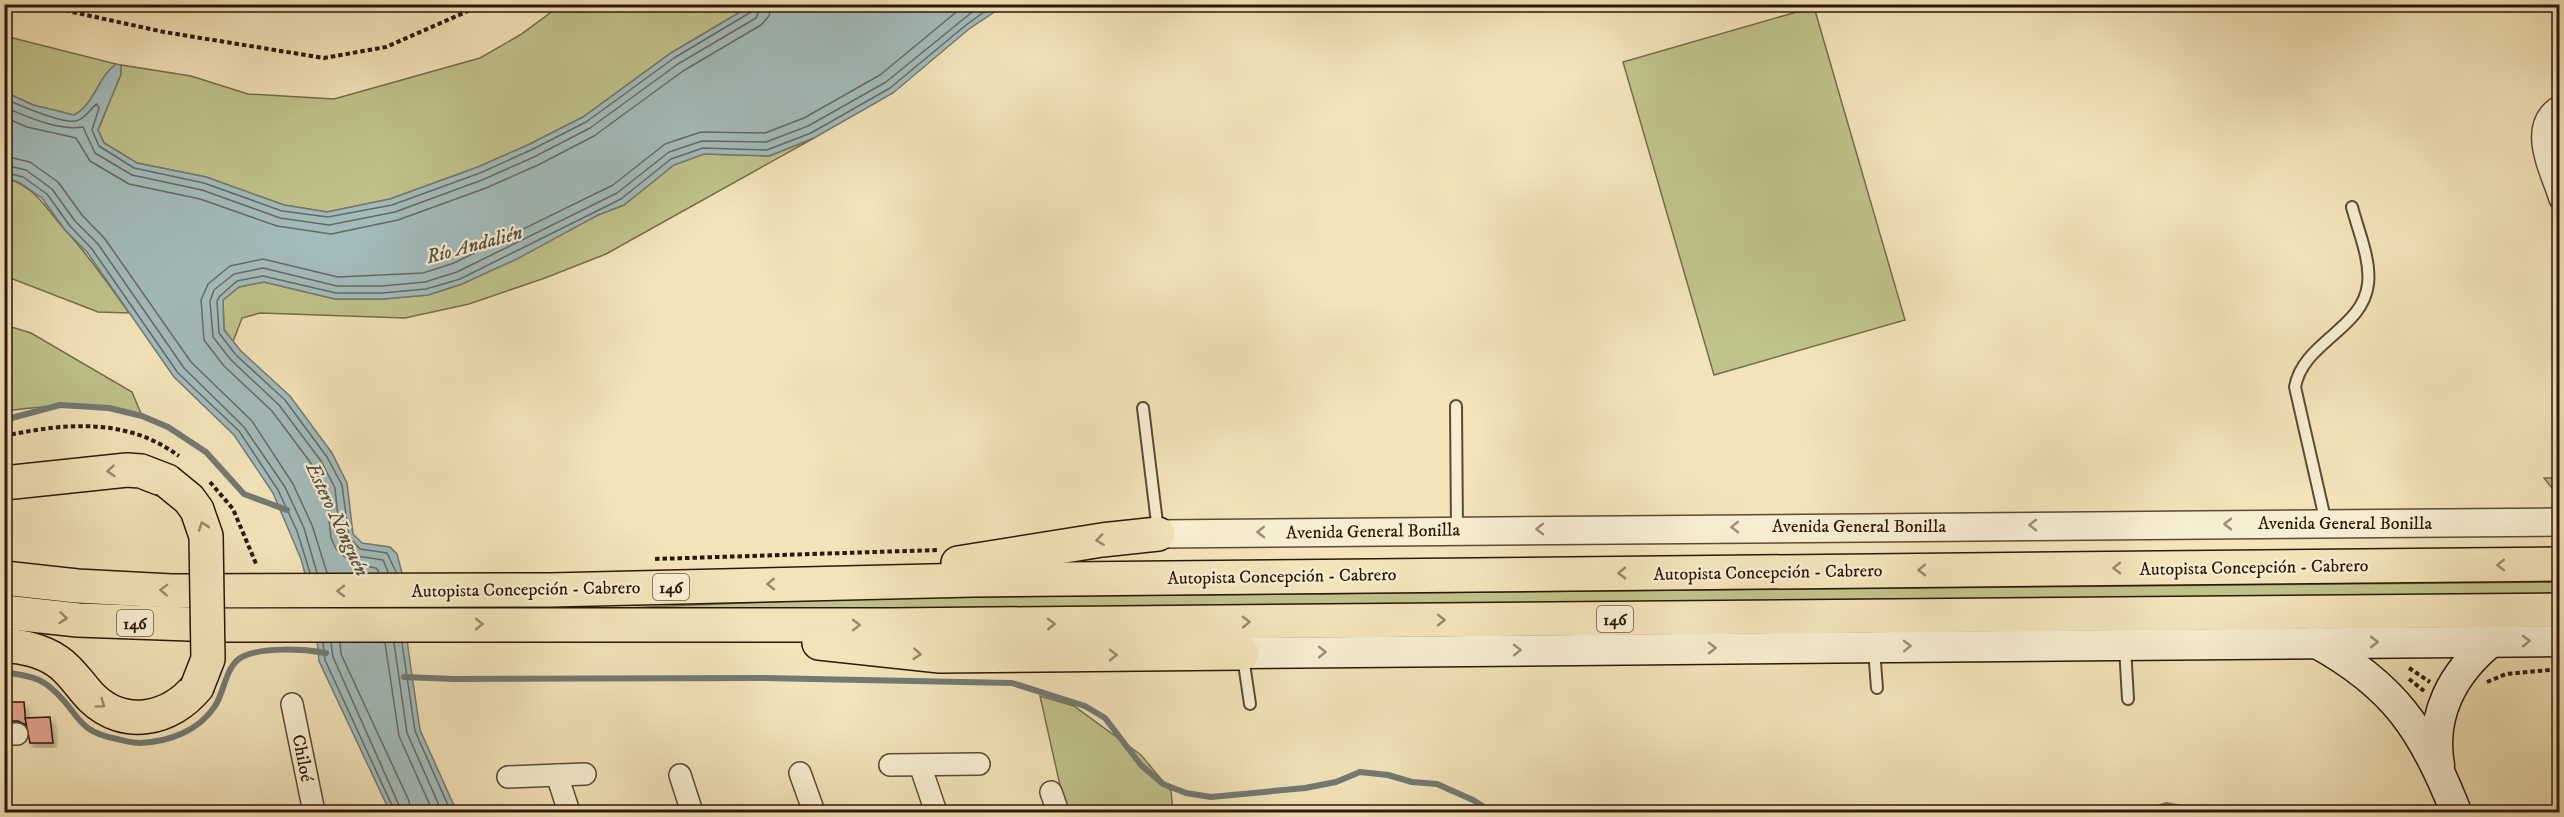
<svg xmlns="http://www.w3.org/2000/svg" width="2564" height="817" viewBox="0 0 2564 817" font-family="'IM FELL DW Pica',serif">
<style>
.green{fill:#c0c28b;stroke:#766c4a;stroke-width:1.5}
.water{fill:#a2bbbb;stroke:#727973;stroke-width:1.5}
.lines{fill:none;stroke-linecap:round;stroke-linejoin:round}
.shore{stroke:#666962;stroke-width:1.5}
.stream{stroke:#727973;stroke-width:6}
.building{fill:#e4a490;stroke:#2b1708;stroke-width:1.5;filter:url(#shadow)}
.service-casing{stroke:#5d4a34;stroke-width:14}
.minor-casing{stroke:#5d4a34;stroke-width:24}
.tertiary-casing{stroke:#5d4a34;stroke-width:30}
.secondary-casing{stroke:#2b1708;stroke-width:33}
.motorway-casing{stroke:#2b1708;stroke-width:36}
.path{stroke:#2b1708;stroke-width:4;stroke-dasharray:4.5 3;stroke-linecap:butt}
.service{stroke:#f7edd1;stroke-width:10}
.minor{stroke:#f7edd1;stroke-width:21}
.tertiary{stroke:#f7edd1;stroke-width:27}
.secondary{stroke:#f7edd1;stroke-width:30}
.motorway{stroke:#f2e3b8;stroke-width:33}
.motorway-bridge-casing{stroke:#2b1708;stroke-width:36;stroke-linecap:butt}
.motorway-bridge{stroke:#f2e3b8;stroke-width:33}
.oneway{stroke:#988769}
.oneway2{stroke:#9b8d77}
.labels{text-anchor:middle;stroke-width:4.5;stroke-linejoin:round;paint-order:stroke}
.shield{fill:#f7edd1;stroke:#685744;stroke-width:1.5}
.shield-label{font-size:16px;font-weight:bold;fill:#2b1708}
.street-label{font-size:18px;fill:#2b1708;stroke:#f7edd1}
.water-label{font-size:20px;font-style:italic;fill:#555047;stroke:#f7edd1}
</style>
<defs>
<filter id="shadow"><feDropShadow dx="3.5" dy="6" stdDeviation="3" flood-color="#0004"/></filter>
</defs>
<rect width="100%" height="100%" fill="#f2e3b8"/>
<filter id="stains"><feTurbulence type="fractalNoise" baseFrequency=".00333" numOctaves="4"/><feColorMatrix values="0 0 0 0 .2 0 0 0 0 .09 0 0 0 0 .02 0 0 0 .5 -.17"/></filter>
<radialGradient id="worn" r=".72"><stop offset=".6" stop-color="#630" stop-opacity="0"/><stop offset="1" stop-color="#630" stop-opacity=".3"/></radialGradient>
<g class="green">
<polygon points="561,5 752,5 671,53 583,117 528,145 478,167 390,199 327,212 284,205 206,177 137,163 104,143 98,130 121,74 121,65 191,76 248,94 334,99 480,58 520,35"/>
<polygon points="1814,7 1905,320 1714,375 1623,62"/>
<path d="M 5,36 L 116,64 C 97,78 95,104 74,115 L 33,105 L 5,92 Z"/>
<polygon points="2559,116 2559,176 2549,136"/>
<polygon points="814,138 606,254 545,278 469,304 405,318 260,313 242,318 233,342 224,329 223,300 239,287 264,282 335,299 383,299 428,295 462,284 598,215 624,205 673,165 704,154 769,156"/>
<path d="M 4,177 C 39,189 44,207 66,231 C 90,257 109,285 129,313 L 98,312 L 5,276 Z"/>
<path d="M 5,325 L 31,333 L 132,392 L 142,416 C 94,404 54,404 5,411 Z"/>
<polygon points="2544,478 2559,478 2559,497"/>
<polygon points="2560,582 2559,597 529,612 862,598"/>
<polygon points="1040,696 1074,706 1141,755 1171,791 1173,812 1066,812"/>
</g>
<path class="water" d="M 752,5 L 1005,5 L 969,29 L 893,93 L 814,138 L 769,156 L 704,154 L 674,165 L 624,205 L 598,215 L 517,259 L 462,284 L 428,295 L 383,299 L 335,299 L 264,282 L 239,287 L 223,300 L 224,330 L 241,351 L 290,396 L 332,453 L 347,483 L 353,534 L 362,543 L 390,547 L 397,554 L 402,573 L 408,648 L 420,730 L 457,812 L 390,812 L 319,661 L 314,606 L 301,559 L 273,493 L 234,435 L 174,377 L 87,252 L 65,230 L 42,198 L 20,183 L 5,177 L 5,92 L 33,105 L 74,115 C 95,104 97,78 116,64 L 121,65 L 121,74 L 98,130 L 104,143 L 137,163 L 206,177 L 284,205 L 327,212 L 390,199 L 478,167 L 528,145 L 583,117 L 671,53 Z"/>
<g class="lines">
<g class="shore">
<path d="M 4,98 C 18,105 63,124 76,121 C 87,118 90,108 97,104 L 99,108 L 92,130 L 99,146 L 134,168 L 204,183 L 282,211 L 328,217 L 392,205 L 480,173 L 531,150 L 586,122 L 674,58 L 751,12 L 754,4"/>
<path d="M 4,107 C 28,117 58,131 83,127 L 95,153 L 132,175 L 202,190 L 280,218 L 329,225 L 395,212 L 482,180 L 534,157 L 590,128 L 678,64 L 756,18 L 762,4"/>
<polyline points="4,117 27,127 76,138 90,161 129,184 200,199 277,226 331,234 398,220 486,188 538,165 594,136 683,71 761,25 769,16 771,4"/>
<polyline points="4,156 30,162 58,182 82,215 105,239 191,362 252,421 293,484 312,525 327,573"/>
<polyline points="4,165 26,170 52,189 75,221 98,244 184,368 244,427 285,487 304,528 317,573"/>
<polyline points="4,172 23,177 47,194 70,226 92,249 178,373 239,431 278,490 297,531 310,573"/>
<polyline points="379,572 376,568 352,563 336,549 331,538 326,491 313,466 272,411 224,366 204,340 201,300 208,284 230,266 263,259 338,277 423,273 454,263 613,185 665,144 701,132 765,133 804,118 880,75 966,4"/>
<polyline points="388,572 383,560 357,556 343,543 340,536 335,488 321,461 279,405 231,360 213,337 210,301 214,290 234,274 263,268 337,286 382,286 425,282 457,272 617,193 669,152 702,141 766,142 808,126 886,82 982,4"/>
<polyline points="396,572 387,553 360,549 349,537 342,485 327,457 285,400 236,355 219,333 217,301 220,296 237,281 263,276 336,293 382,293 426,289 460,279 621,199 671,159 703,148 767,150 811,133 890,88 966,25 995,4"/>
<polyline points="323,643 325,660 395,812"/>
<polyline points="331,643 333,657 402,812"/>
<polyline points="340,643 341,654 409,801 411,812"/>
<polyline points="385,643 399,736 433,812"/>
<polyline points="394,643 407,733 442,812"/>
<polyline points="402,643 415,731 451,812"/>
</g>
<g class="stream">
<polyline points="4,420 60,405 109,408 142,416 168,427 206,452 244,494 287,510"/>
<path d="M 4,672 C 21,675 38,676 51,688 C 80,712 74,731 117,739 C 125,741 132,743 140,743 C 168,742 199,731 215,706 C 225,692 225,664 244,656 C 265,647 303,649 326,653"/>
<polyline points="404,677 453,679 764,678 1012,683 1085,706 1105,718 1141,765 1163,784 1186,793 1211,797 1305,788 1336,782 1360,772 1388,775 1412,782 1437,784 1473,800 1492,812"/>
<polyline points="2146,812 2166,805 2205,812"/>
</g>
</g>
<g class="building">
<polygon points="4,702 24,702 26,725 18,721 4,721"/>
<polygon points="50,717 53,743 30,743 25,718"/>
</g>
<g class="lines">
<defs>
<g id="service">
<polyline points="1456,406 1457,530"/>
<polyline points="1143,408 1158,531"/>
<path d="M 2326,523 L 2295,387 C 2303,342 2363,329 2368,284 C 2371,260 2358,230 2352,207"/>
<polyline points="2125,647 2128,699"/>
<polyline points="1874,650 1877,688"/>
<polyline points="1243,657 1250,704"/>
</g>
<g id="minor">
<path d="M 2560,106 C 2526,126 2551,170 2560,199"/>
<polyline points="292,704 314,812"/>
<polyline points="4,734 17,734"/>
<polyline points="890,765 979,764"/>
<polyline points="920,765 936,812"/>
<polyline points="800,773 814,812"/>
<polyline points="557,775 569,812"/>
<polyline points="680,775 692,812"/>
<polyline points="508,777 585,774"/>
<polyline points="1051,792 1058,812"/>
</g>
<polyline id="tertiary" points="1158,534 2560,522"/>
<g id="secondary">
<path d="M 2315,642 C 2394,685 2424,730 2456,812"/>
<polyline points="1242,653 2560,641"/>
<path d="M 2439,765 C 2430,715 2453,672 2492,641"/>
</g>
<g id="motorway">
<polyline points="4,483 127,470 141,471 167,481"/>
<polyline points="958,563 1102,540 1158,534"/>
<polyline points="4,578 77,586 171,591 550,590 973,580 2560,564"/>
<polyline points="4,612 78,620 217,625 891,625 2560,610"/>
<polyline points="819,643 940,656 1242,653"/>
<path d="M 4,645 C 23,647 41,650 57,661 C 72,671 80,686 92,698 C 125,730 171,719 197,687"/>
</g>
</defs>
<use href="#service" class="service-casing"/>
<use href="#minor" class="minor-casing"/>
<use href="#tertiary" class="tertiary-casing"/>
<use href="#secondary" class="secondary-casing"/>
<use href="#motorway" class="motorway-casing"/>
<g class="path">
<polyline points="36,4 164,32 324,58 386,47 484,4"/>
<path d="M 4,436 C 65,423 126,417 179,456"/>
<polyline points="210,482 233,509 257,566"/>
<polyline points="655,559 938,550"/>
<polyline points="2409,668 2430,682"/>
<polyline points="2409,679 2424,691"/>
<polyline points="2487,682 2506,674 2560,669"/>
</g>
<use href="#service" class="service"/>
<use href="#minor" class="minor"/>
<use href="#tertiary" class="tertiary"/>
<use href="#secondary" class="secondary"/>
<use href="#motorway" class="motorway"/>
<defs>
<polyline id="motorway-bridge" points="167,481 189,499 197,510 206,536 208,659 197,687"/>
</defs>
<use href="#motorway-bridge" class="motorway-bridge-casing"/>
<use href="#motorway-bridge" class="motorway-bridge"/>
</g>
<defs><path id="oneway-chevron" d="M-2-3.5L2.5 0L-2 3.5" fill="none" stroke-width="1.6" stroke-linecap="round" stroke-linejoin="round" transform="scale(1.5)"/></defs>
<g class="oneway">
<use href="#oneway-chevron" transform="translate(111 471) rotate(175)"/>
<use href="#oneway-chevron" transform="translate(203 526) rotate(-109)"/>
<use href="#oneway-chevron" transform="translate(1100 540) rotate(172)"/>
<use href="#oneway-chevron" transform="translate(2501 565) rotate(179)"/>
<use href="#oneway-chevron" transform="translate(2117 568) rotate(179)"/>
<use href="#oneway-chevron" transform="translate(1922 570) rotate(179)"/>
<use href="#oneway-chevron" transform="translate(1622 573) rotate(179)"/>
<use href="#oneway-chevron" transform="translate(771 584) rotate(179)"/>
<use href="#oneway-chevron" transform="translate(164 590) rotate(-178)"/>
<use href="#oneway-chevron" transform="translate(341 591) rotate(180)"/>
<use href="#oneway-chevron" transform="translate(63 618) rotate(6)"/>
<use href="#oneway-chevron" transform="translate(1441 620) rotate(-1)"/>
<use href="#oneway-chevron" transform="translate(1246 622) rotate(-1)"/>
<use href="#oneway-chevron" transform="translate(479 624)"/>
<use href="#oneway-chevron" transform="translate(1051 624) rotate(-1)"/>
<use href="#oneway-chevron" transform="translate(856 625)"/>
<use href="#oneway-chevron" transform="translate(917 654) rotate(5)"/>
<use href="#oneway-chevron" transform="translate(1113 655) rotate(-1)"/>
<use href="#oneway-chevron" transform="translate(101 704) rotate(35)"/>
</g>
<g class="oneway2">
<use href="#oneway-chevron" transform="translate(2228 524) rotate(180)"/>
<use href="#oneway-chevron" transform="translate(2033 525) rotate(180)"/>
<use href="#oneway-chevron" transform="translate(1735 527) rotate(179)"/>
<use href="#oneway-chevron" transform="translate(1540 529) rotate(179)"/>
<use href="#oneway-chevron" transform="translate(1261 532) rotate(179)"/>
<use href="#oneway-chevron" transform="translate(2526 641) rotate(-1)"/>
<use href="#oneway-chevron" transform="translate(2374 642)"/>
<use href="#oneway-chevron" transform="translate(1907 646) rotate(-1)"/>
<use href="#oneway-chevron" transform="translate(1712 648) rotate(-1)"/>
<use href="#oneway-chevron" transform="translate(1517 650) rotate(-1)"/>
<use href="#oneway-chevron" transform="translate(1322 652) rotate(-1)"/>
</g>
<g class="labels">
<g class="shield">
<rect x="653" y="574" width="36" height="26" rx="4.5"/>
<rect x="1597" y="606" width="36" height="26" rx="4.5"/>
<rect x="117" y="610" width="36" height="26" rx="4.5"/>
</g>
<g class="shield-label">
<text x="671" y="593">146</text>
<text x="1615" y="625">146</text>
<text x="135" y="629">146</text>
</g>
<g class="street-label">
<text x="2345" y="529">Avenida General Bonilla</text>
<text x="1859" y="532">Avenida General Bonilla</text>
<text transform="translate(1373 531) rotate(-1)" y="6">Avenida General Bonilla</text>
<text transform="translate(2254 567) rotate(-1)" y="6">Autopista Concepción - Cabrero</text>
<text transform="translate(1768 572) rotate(-1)" y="6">Autopista Concepción - Cabrero</text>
<text transform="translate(1282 576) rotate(-1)" y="6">Autopista Concepción - Cabrero</text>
<text transform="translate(526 589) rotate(-1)" y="6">Autopista Concepción - Cabrero</text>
<text transform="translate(303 758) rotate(79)" y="6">Chiloé</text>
</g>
<g class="water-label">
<text transform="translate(474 244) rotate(-15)" y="7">Río Andalién</text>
<text transform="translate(338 519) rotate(65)" y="7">Estero Nonguén</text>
</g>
</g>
<rect width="2564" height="817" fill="none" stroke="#f2e3b8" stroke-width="24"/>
<rect x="6" y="6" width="2552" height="805" fill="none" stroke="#2b1708" stroke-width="3"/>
<rect x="12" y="12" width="2540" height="793" fill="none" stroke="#2b1708" stroke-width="1.5"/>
<rect width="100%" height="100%" filter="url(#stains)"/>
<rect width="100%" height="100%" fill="url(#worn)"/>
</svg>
